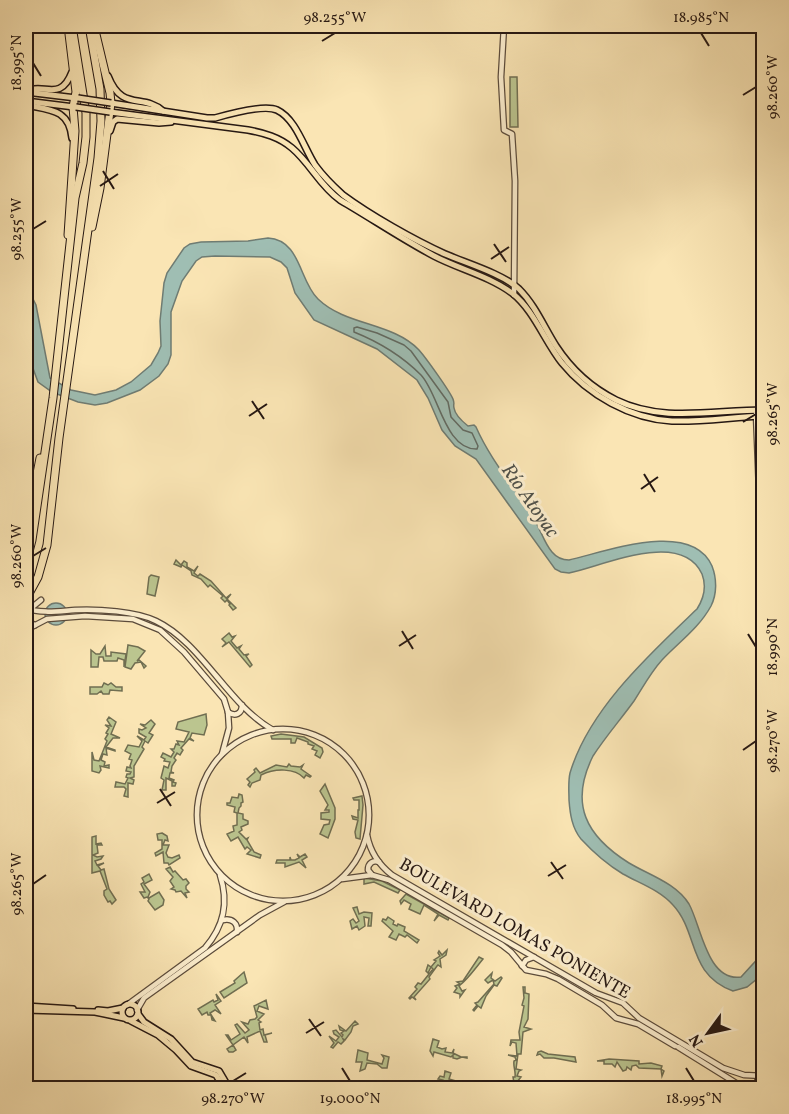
<svg xmlns="http://www.w3.org/2000/svg" width="789" height="1114" viewBox="0 0 789 1114" font-family="Vollkorn,serif">
<style>
.green{fill:#bbc58f;stroke:#706e51;stroke-width:1.5}
.water{fill:#9fbeb3;stroke:#6f7c73;stroke-width:1.5}
.lines{fill:none;stroke-linecap:round;stroke-linejoin:round}
.shore{stroke:#626b63;stroke-width:1.5}
.minor-casing{stroke:#5b4b3b;stroke-width:7}
.major-casing{stroke:#261813;stroke-width:8}
.highway-casing{stroke:#261813;stroke-width:9}
.minor{stroke:#fceece;stroke-width:4.5}
.major{stroke:#fae5b4;stroke-width:5}
.highway{stroke:#fae5b4;stroke-width:7}
.major-bridge-casing{stroke:#261813;stroke-width:8;stroke-linecap:butt}
.major-bridge{stroke:#fae5b4;stroke-width:5}
.ticks{fill:none;stroke:#261813;stroke-width:2}
.labels{text-anchor:middle;stroke-width:6;stroke-linejoin:round;paint-order:stroke}
.street-label{font-size:18px;fill:#261813;stroke:#fceece}
.water-label{font-size:20px;font-style:italic;fill:#50524b;stroke:#fceece}
.neatline{fill:none;stroke:#261813;stroke-width:2}
.ticks-label{font-size:15px;text-anchor:middle;fill:#261813}
</style>
<rect width="100%" height="100%" fill="#fae5b4"/>
<filter id="stains"><feTurbulence type="fractalNoise" baseFrequency=".00333" numOctaves="4"/><feColorMatrix values="0 0 0 0 .2 0 0 0 0 .09 0 0 0 0 .02 0 0 0 .5 -.17"/></filter>
<radialGradient id="worn" r=".72"><stop offset=".6" stop-color="#630" stop-opacity="0"/><stop offset="1" stop-color="#630" stop-opacity=".3"/></radialGradient>
<g class="green">
<polygon points="510,77 517,77 518,127 510,127"/>
<polygon points="176,560 181,565 184,561 187,563 187,567 194,571 198,566 194,573 198,576 200,574 211,581 226,598 231,594 227,599 236,608 233,610 229,605 230,604 227,600 225,602 221,598 223,596 210,585 208,587 201,579 192,575 191,571 182,565 181,567 174,564"/>
<polygon points="151,575 159,577 155,596 147,594 149,577"/>
<polygon points="229,633 232,637 235,636 231,641 237,648 241,646 239,649 244,655 249,654 246,656 252,665 250,667 229,642 222,647 226,643 222,639"/>
<polygon points="128,645 138,647 145,651 137,661 139,660 146,666 144,668 141,662 135,663 131,669 125,667"/>
<polygon points="105,646 106,656 111,656 111,652 126,654 124,667 124,660 118,658 117,661 104,661 103,657 99,657 98,667 91,667 91,650 96,654 100,654"/>
<polygon points="104,683 108,685 111,683 116,687 122,687 122,691 110,690 109,694 103,694 101,691 97,694 90,694 90,687 102,687"/>
<polygon points="206,714 207,725 204,735 192,733 190,738 194,741 189,739 181,748 183,750 180,755 177,753 174,758 176,760 172,766 171,772 174,773 170,773 169,778 174,780 173,782 176,783 175,786 172,786 172,781 166,778 166,790 162,790 164,780 161,778 164,766 168,768 170,762 164,761 165,759 161,757 163,753 171,757 174,752 171,749 174,749 176,744 179,745 177,741 184,742 189,732 176,729 178,722"/>
<polygon points="109,717 116,722 111,734 120,738 113,738 106,747 115,750 115,751 106,748 107,755 103,754 101,760 105,762 104,766 109,765 109,768 100,766 101,770 99,773 92,771 92,752 94,760 99,761 107,741 105,739 108,734 106,733 109,728 105,725 111,726 107,720"/>
<polygon points="151,720 155,724 149,733 153,735 148,743 145,741 142,747 144,749 134,766 134,777 130,778 134,780 133,784 128,783 128,797 124,796 126,789 124,787 115,787 116,782 125,784 128,778 126,777 127,774 130,774 131,772 126,771 127,767 131,768 130,766 132,760 129,759 131,754 125,751 128,745 139,747 142,741 137,736 144,740 146,737 139,733 139,729 142,730 146,728 140,724 145,725"/>
<polygon points="281,734 304,737 322,748 323,752 320,758 315,755 317,751 312,749 314,746 308,744 308,742 297,738 295,743 291,743 291,739 272,739 271,736"/>
<path d="M 289,764 L 291,766 L 300,767 L 303,765 L 301,769 L 311,776 L 310,777 L 306,775 L 304,778 C 295,768 275,768 261,775 L 260,780 L 252,783 L 250,787 L 248,785 L 250,782 L 247,779 L 255,772 L 254,770 L 256,768 L 260,773 L 276,765 L 287,767 Z"/>
<polygon points="325,784 335,808 335,819 328,838 320,834 324,825 329,824 330,820 321,819 321,813 329,812 329,810 325,810 328,805 320,791"/>
<polygon points="239,794 242,795 243,802 241,803 241,806 239,808 238,813 243,814 243,819 248,821 248,824 241,827 242,830 239,832 246,839 248,838 247,840 254,852 261,855 260,858 247,854 251,850 247,847 245,849 238,837 231,841 227,834 234,831 233,826 237,825 237,813 234,812 235,807 227,805 227,803 230,803 232,797 238,798"/>
<polygon points="362,796 363,805 360,839 356,838 355,832 358,820 353,819 352,816 358,818 358,810 359,810 359,800 354,800 353,798"/>
<polygon points="162,833 167,836 168,841 165,840 163,845 169,845 166,853 168,857 172,858 179,855 180,858 169,865 168,863 164,863 163,852 156,856 155,853 162,849 162,840 158,840 157,834"/>
<polygon points="96,836 96,844 101,843 102,845 97,845 98,853 93,855 97,857 103,856 101,859 95,861 97,865 104,863 98,866 101,870 104,869 109,889 116,900 112,904 110,901 108,902 104,895 104,891 107,889 100,871 92,873 92,837"/>
<polygon points="297,854 300,857 305,854 307,857 302,860 306,868 299,862 285,867 285,863 276,863 277,860 290,860 290,857 291,860 295,860 299,858"/>
<polygon points="170,867 173,872 175,871 183,880 186,879 189,883 186,886 186,889 189,892 185,893 187,898 181,891 176,892 175,890 171,889 174,887 170,881 173,877 166,869"/>
<polygon points="149,874 152,880 144,884 150,892 148,897 149,898 159,892 164,900 163,905 155,910 148,901 149,899 147,897 144,898 140,892 145,892 141,884 144,882 142,878"/>
<polygon points="364,878 382,881 400,890 398,893 374,882 364,884"/>
<polygon points="406,894 449,918 448,920 439,915 434,921 438,914 424,905 420,914 409,909 411,904 404,900 401,904 400,901"/>
<polygon points="357,907 359,914 364,912 372,913 371,926 368,926 369,918 364,917 365,926 359,930 357,926 352,929 350,921 353,919 356,923 359,921 353,908"/>
<polygon points="388,917 394,921 393,924 397,926 398,924 405,927 404,931 419,940 417,943 407,935 405,937 399,934 396,940 389,937 393,931 382,921 383,919 386,920"/>
<polygon points="447,950 446,955 440,959 441,967 438,965 437,966 429,977 430,979 414,997 416,1000 412,997 410,999 409,998 417,989 415,987 418,983 421,984 433,969 431,967 428,973 426,971 428,965 431,967 436,961 434,960 440,956 438,953 439,951 442,955"/>
<path d="M 479,957 L 483,959 C 474,970 468,979 459,986 L 462,991 L 465,990 L 460,997 L 460,994 L 454,992 L 457,988 L 455,986 L 460,984 L 457,982 L 463,981 Z"/>
<polygon points="244,972 247,983 224,998 220,992 235,983 234,981"/>
<polygon points="492,973 491,978 495,981 501,977 502,978 497,986 494,985 486,996 481,1008 478,1006 474,1011 473,1010 477,1005 475,1003 478,1002 494,984 493,980 488,983 485,980"/>
<path d="M 523,987 L 525,987 L 525,993 L 529,994 L 528,1019 L 524,1027 L 531,1029 L 523,1032 L 521,1054 L 518,1054 L 516,1069 L 521,1070 L 519,1071 L 517,1076 L 521,1077 L 517,1082 L 518,1088 L 509,1087 L 514,1083 L 513,1077 L 515,1077 C 516,1071 513,1067 514,1061 L 516,1060 L 515,1057 L 508,1055 L 517,1056 L 516,1043 L 512,1042 L 510,1046 L 511,1040 L 520,1040 L 519,1032 L 524,1006 L 522,1005 L 524,998 Z"/>
<polygon points="216,994 221,1001 215,1005 221,1014 215,1010 210,1013 215,1021 212,1020 211,1015 208,1015 207,1012 202,1015 198,1009 213,1000 214,1002 218,1000"/>
<polygon points="266,1000 268,1009 259,1006 257,1011 264,1014 258,1020 261,1022 259,1023 260,1030 263,1029 264,1035 272,1033 265,1035 267,1042 264,1042 260,1031 247,1037 248,1043 244,1037 233,1045 236,1050 233,1052 229,1052 227,1049 233,1045 226,1035 228,1035 231,1040 240,1034 235,1025 237,1024 245,1033 249,1030 242,1022 248,1024 250,1020 255,1019 257,1017 254,1006"/>
<polygon points="355,1021 358,1024 353,1026 351,1032 345,1040 343,1039 344,1041 341,1044 338,1042 333,1048 331,1047 334,1043 329,1036 336,1041 339,1037 334,1034 333,1031 336,1030 342,1037 343,1035 341,1033 344,1031 340,1030 339,1026 346,1031"/>
<polygon points="433,1039 439,1041 437,1047 442,1049 446,1048 445,1052 452,1053 454,1049 453,1053 461,1057 467,1057 467,1058 462,1057 457,1059 453,1058 453,1055 451,1057 434,1052 433,1056 430,1051"/>
<polygon points="358,1050 368,1053 367,1060 382,1064 384,1058 382,1055 389,1057 387,1068 382,1068 377,1064 367,1063 365,1069 360,1071 362,1062 356,1062"/>
<polygon points="541,1051 548,1054 575,1057 576,1062 554,1058 544,1058 540,1054 537,1055 538,1052"/>
<polygon points="609,1059 639,1061 639,1064 651,1063 662,1066 661,1069 664,1071 662,1076 661,1069 639,1068 636,1065 632,1066 631,1070 627,1067 626,1070 623,1071 617,1062 615,1067 612,1064 604,1064 604,1061 597,1061"/>
<polygon points="445,1071 451,1073 449,1079 463,1083 463,1085 468,1086 467,1088 457,1088 454,1085 452,1088 441,1088 443,1080 438,1079 440,1076 444,1077"/>
</g>
<g class="water">
<path d="M 268,238 C 301,240 299,281 318,299 C 346,326 392,322 419,350 C 426,358 449,390 453,399 C 455,405 453,403 454,408 C 455,415 463,422 468,426 L 474,425 L 476,427 C 491,461 515,488 534,519 C 541,530 544,543 552,552 C 557,558 562,560 569,560 C 605,552 691,519 712,566 C 717,579 717,594 711,606 C 699,628 679,642 662,660 C 651,672 643,687 634,701 C 621,719 606,736 593,756 C 569,804 586,836 629,863 C 649,875 676,883 689,904 C 701,925 707,982 741,977 L 763,953 L 763,974 L 747,987 L 733,991 C 687,974 699,933 673,905 C 660,890 639,883 623,874 C 608,865 593,852 581,839 C 572,828 570,814 569,800 C 569,791 568,782 570,773 C 589,709 650,654 697,609 C 704,598 707,587 702,574 C 681,529 603,566 569,573 L 561,572 L 555,569 L 476,459 L 455,446 L 442,430 L 428,398 L 417,380 L 377,349 L 314,320 L 295,293 L 287,268 L 281,262 L 270,257 L 215,256 L 202,257 L 196,261 L 182,281 L 171,312 L 171,355 L 168,364 L 159,376 L 140,390 L 107,403 L 95,405 L 78,402 L 52,392 L 38,382 L 31,363 L 29,316 L 26,303 L 26,285 L 36,305 L 50,378 L 71,390 L 95,395 L 116,390 L 131,382 L 151,365 L 158,353 L 161,346 L 160,321 L 164,283 L 167,273 L 184,248 L 190,244 L 201,242 L 248,241 Z"/>
<circle cx="56" cy="614" r="11"/>
</g>
<g class="lines">
<path class="shore" d="M 357,327 L 377,333 L 404,345 L 411,351 L 448,402 L 451,417 L 463,430 L 472,433 L 478,446 L 477,449 C 445,450 439,394 421,375 C 402,356 379,342 354,332 L 354,328 Z"/>
<defs>
<g id="minor">
<polyline points="504,26 501,77 504,130 512,134 515,181 514,295"/>
<polyline points="756,414 764,618"/>
<path d="M 26,608 C 41,614 59,611 75,610 C 98,609 136,611 156,621 C 202,643 228,705 273,730"/>
<polyline points="30,609 41,600"/>
<polyline points="33,610 28,613 26,617 28,622 35,625"/>
<polyline points="26,630 47,619 85,616 133,619 160,630 184,652 224,699 228,712 229,728 222,754"/>
<path d="M 228,712 C 235,717 242,714 242,705"/>
<circle cx="283" cy="815" r="86"/>
<path d="M 367,835 C 370,851 379,865 392,875 L 596,993 L 623,1003 L 639,1018 L 723,1068 L 744,1075 L 764,1076"/>
<path d="M 372,875 L 368,870 C 368,863 373,860 379,862"/>
<polyline points="342,879 372,875 389,880 502,945 511,952 526,970 546,974 558,979 602,1005 616,1018 638,1024 675,1046"/>
<path d="M 223,920 C 232,918 238,923 237,932"/>
<polyline points="522,966 526,960 534,957"/>
<path d="M 127,1005 L 205,948 C 224,926 229,903 220,875"/>
<polyline points="137,1010 144,998 260,915 284,902"/>
<polyline points="678,1047 744,1088"/>
</g>
<g id="major">
<path d="M 108,76 C 122,112 143,93 163,111"/>
<path d="M 26,91 C 44,82 60,103 72,72"/>
<polyline points="26,92 76,98"/>
<polyline points="26,101 74,107"/>
<path d="M 111,103 L 207,118 L 215,118 C 229,114 264,104 277,110 C 296,119 304,148 315,165 C 323,176 333,186 343,195 C 370,215 414,240 445,254 C 466,263 503,274 519,289 C 535,305 544,327 556,346 C 571,369 592,388 616,400 C 663,423 713,410 764,410"/>
<path d="M 26,105 C 50,110 69,109 72,138"/>
<path d="M 110,112 L 248,130 C 264,133 279,137 292,148 C 310,163 320,186 340,200 C 371,218 402,239 434,256 C 459,269 489,276 512,293 C 534,310 545,342 562,363 C 588,395 631,419 672,421 C 703,422 733,417 764,416"/>
<polyline points="110,131 113,122 117,119 159,123 171,122"/>
<circle cx="130" cy="1012" r="8"/>
<polyline points="26,1006 73,1009"/>
<polyline points="26,1010 95,1012 124,1018"/>
<polyline points="98,1010 108,1011 123,1008"/>
<polyline points="138,1014 144,1022 171,1039 192,1062 219,1071 229,1088"/>
<polyline points="131,1021 158,1035 176,1050 191,1066 216,1075 224,1088"/>
<polyline points="755,1088 758,1081 764,1077"/>
</g>
<g id="highway">
<polyline points="92,227 100,188 111,103 110,93 94,26"/>
<polyline points="68,235 75,131 73,107 76,92 69,34"/>
<polyline points="26,530 40,458"/>
<polyline points="26,563 32,540 53,398 75,198 83,163 86,137 86,113 72,26"/>
<polyline points="26,599 38,577 47,545 59,438 98,158 101,121 100,89 89,26"/>
</g>
</defs>
<use href="#minor" class="minor-casing"/>
<use href="#major" class="major-casing"/>
<use href="#highway" class="highway-casing"/>
<use href="#minor" class="minor"/>
<use href="#major" class="major"/>
<use href="#highway" class="highway"/>
<defs>
<g id="major-bridge">
<polyline points="78,98 111,103"/>
<polyline points="76,107 110,112"/>
</g>
</defs>
<use href="#major-bridge" class="major-bridge-casing"/>
<use href="#major-bridge" class="major-bridge"/>
</g>
<path class="ticks" d="M 701,33 L 709,46M 322,41 L 335,33M 33,63 L 41,76M 743,95 L 756,87M 103,171 L 114,189M 100,186 L 118,174M 33,229 L 46,221M 494,244 L 506,262M 491,259 L 509,247M 252,401 L 264,419M 249,416 L 267,404M 743,422 L 756,414M 644,474 L 655,492M 641,489 L 658,477M 33,556 L 46,548M 402,631 L 413,649M 748,634 L 756,647M 399,646 L 416,635M 743,750 L 756,741M 160,789 L 171,806M 157,803 L 175,792M 551,862 L 563,879M 548,876 L 566,865M 33,884 L 46,875M 309,1019 L 321,1036M 306,1033 L 324,1022M 342,1068 L 350,1081M 686,1068 L 694,1081M 233,1081 L 246,1073"/>
<g class="labels">
<g class="street-label">
<text transform="translate(515 928) rotate(30)" y="6">BOULEVARD LOMAS PONIENTE</text>
</g>
<g class="water-label">
<text transform="translate(531 500) rotate(55)" y="7">Río Atoyac</text>
</g>
</g>
<rect width="789" height="1114" fill="none" stroke="#fae5b4" stroke-width="66"/>
<g transform="translate(708 1033) rotate(237)" stroke="#fceece" stroke-width="4.5" paint-order="stroke">
<path d="M0-4.5L10 22L0 15L-10 22Z" fill="#261813"/>
<text y="-9" font-size="16" font-weight="bold" text-anchor="middle" fill="#261813">N</text>
</g>
<rect x="33" y="33" width="723" height="1048" class="neatline"/>
<g class="ticks-label">
<text x="335" y="22">98.255°W</text>
<text x="701" y="22">18.985°N</text>
<text transform="translate(16 63) rotate(-90)" y="5">18.995°N</text>
<text transform="translate(772 87) rotate(-90)" y="5">98.260°W</text>
<text transform="translate(16 229) rotate(-90)" y="5">98.255°W</text>
<text transform="translate(772 414) rotate(-90)" y="5">98.265°W</text>
<text transform="translate(16 556) rotate(-90)" y="5">98.260°W</text>
<text transform="translate(772 647) rotate(-90)" y="5">18.990°N</text>
<text transform="translate(772 741) rotate(-90)" y="5">98.270°W</text>
<text transform="translate(16 884) rotate(-90)" y="5">98.265°W</text>
<text x="233" y="1103">98.270°W</text>
<text x="350" y="1103">19.000°N</text>
<text x="694" y="1103">18.995°N</text>
</g>
<rect width="100%" height="100%" filter="url(#stains)"/>
<rect width="100%" height="100%" fill="url(#worn)"/>
</svg>
